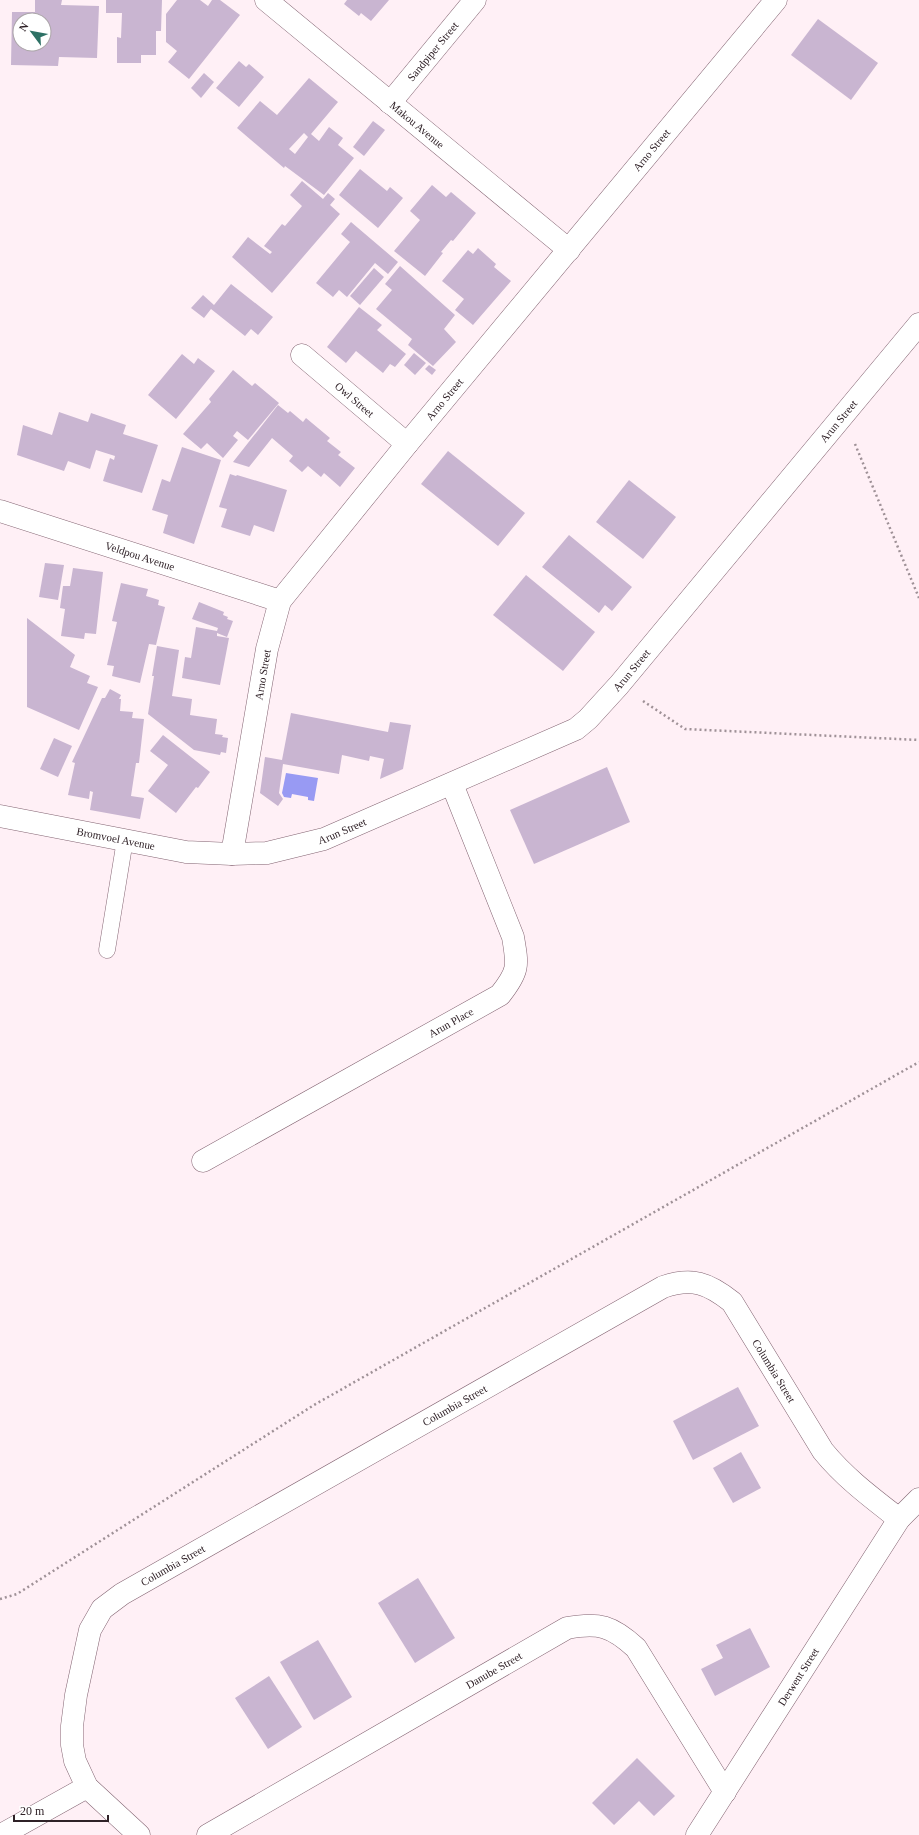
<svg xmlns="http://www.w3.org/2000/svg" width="919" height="1835" viewBox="0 0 919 1835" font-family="Georgia,serif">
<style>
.water{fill:#989af3}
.building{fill:#c9b5d1;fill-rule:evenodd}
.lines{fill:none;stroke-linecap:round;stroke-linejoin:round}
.lane-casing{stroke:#836472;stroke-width:17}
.street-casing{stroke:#836472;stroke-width:23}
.path{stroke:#9f9197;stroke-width:2.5;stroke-dasharray:2 3;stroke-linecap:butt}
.lane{stroke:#fff;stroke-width:16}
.street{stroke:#fff;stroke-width:22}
.labels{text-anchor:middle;stroke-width:3;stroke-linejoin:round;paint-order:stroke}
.street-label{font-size:11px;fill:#2f2127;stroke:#fff}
</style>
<rect width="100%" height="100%" fill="#fff0f6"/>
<polygon class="water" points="286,773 318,778 314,801 308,800 308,797 292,794 291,798 284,797 282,793"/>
<g class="building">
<path d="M 35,0 L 62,0 L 61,5 L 99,6 L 97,58 L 59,57 L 58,66 L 11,65 L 12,12 L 35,12 ZM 20,20 L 44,20 L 44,44 L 20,44 Z"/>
<polygon points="106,0 162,0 161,31 156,31 156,55 141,55 141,63 117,63 117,37 121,38 122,13 106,13"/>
<polygon points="177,0 200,0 208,6 212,0 220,0 240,15 189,79 168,62 177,51 166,42 166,14"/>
<polygon points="347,0 389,0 371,21 361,13 359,16 344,4"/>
<polygon points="818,19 878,63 851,100 791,55"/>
<polygon points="239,61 246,67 249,64 264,77 239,107 216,88"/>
<polygon points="204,73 214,82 201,98 191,88"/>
<path d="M 309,78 L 338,102 L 311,134 L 319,141 L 329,127 L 343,138 L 338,145 L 354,158 L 324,195 L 285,166 L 284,168 L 237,128 L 260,101 L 277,115 ZM 304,133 L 308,137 L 295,154 L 289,149 Z"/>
<polygon points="373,121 385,130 364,156 353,147"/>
<polygon points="360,169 387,191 390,187 403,198 378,228 339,195"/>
<polygon points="302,181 323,199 328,193 335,199 330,205 340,214 272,293 232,257 248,237 270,254 272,252 264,246 282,224 285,226 302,206 290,195"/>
<polygon points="432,185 446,197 451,192 476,213 453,241 451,240 441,252 443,253 425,276 394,251 420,220 410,211"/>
<polygon points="351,222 398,262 388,274 375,263 347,297 339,290 333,297 316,283 350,242 341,234"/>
<polygon points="478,248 496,264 494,267 511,281 473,325 455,310 464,299 442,281 468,250 473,254"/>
<polygon points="400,266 455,315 444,329 456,342 433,366 408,345 412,339 376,309 392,290 385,284"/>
<polygon points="374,268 384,277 360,305 350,296"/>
<polygon points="231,284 273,317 258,335 251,329 245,336 211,309 204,318 191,308 203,295 214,305"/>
<polygon points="359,307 382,325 377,330 406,354 395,367 390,364 383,373 356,351 346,363 327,347"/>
<polygon points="414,353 426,363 415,375 404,365"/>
<polygon points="182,354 194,364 198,358 215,371 176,419 148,395"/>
<polygon points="429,365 436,370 432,375 425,369"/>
<polygon points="233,370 252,386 255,383 279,403 248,440 237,431 233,436 238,440 223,458 207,443 201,449 183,434 211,402 209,399"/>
<polygon points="278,405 288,413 290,411 303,422 306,418 330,438 327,441 341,452 338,455 355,468 340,487 324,473 321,477 308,466 302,472 289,461 293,456 272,438 249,467 233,462"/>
<polygon points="59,412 88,422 91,413 126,425 123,434 158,445 142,493 103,481 110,458 114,460 115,456 96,450 90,469 68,461 64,471 17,455 23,425 52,435"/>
<polygon points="182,447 221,460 194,544 163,533 168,515 152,510 162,479 170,482"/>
<polygon points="448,451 525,513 498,546 421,484"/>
<polygon points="230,474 236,476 237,475 287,490 274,532 254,525 250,536 221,527 227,509 219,507"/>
<polygon points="629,480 676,517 643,559 596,522"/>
<polygon points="569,535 632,587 612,611 605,605 599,613 542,567"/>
<polygon points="45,563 64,565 58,600 39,597"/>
<polygon points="73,568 103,572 96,634 85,633 84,639 61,636 65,609 60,608 63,586 70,586"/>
<polygon points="526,575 595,632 563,671 493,615"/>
<polygon points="121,583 148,589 146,596 159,600 158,605 165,607 156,645 149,644 140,683 112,676 114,666 107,665 117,622 112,621"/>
<polygon points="199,602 224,612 223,615 228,617 227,619 233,621 227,637 217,633 217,636 229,638 220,685 182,678 185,657 191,658 196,627 217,631 218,628 192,619"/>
<polygon points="27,618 75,655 70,667 90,676 87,683 98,687 79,730 27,707"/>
<polygon points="157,646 179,650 172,696 192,699 190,715 217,719 215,734 223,735 222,737 228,738 226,753 221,752 220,755 194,750 148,714 154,676 152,676"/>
<polygon points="110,689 121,695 119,699 121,699 120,711 133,712 132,718 144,719 139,763 136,763 131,796 144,798 140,819 90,810 93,792 90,791 89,799 68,795 75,763 72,762 102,698 105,698"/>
<polygon points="291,713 388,732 390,722 411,725 403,769 380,779 384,759 370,756 369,761 342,755 339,774 283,764 279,793 283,799 278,806 260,793 265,757 282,760"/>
<polygon points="163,735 210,772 198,788 196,787 176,813 148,791 168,765 150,751"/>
<polygon points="54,738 72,746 58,777 40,769"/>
<polygon points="607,767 630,822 534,864 510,810"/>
<polygon points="738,1387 759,1426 693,1460 673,1421"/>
<polygon points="741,1452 761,1488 733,1503 713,1468"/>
<polygon points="418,1578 455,1638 415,1663 378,1603"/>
<polygon points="750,1628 770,1667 715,1696 701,1669 723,1658 716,1645"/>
<polygon points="318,1640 352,1697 314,1720 280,1662"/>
<polygon points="269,1676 302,1727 268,1749 235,1698"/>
<polygon points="637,1758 675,1796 654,1816 639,1801 614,1825 592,1803"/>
</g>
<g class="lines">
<defs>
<polyline id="lane" points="107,950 125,840"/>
<g id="street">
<path id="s1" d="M 266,0 L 569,250"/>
<path id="s2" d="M 390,103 L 475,0"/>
<path id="s3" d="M 302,355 L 407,444"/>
<path id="s4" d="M 0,511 L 280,601"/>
<path id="s5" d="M 0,816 L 186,852 L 232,854 L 267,853 L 324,839 L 576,729 L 588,719 L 619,685 L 919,324"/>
<path id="s6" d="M 232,854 L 267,649 L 280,601 L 407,444 L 776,0"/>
<path id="s7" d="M 203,1161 L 500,995 C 519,971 518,966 513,937 L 452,784"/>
<polyline points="1,1835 87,1787"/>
<path id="s8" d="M 139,1835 L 87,1787 L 75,1761 L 72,1745 L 72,1726 L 76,1695 L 90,1630 L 102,1609 L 122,1594 L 663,1287 C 692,1277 708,1283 732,1302 L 823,1451 C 845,1478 872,1498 899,1519"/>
<path id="s9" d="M 208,1835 L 567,1628 C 599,1622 612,1626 636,1648 L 725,1792"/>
<path id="s10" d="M 697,1835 L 899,1519 L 919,1499"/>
</g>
</defs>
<use href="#lane" class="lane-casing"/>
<use href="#street" class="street-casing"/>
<g class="path">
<polyline points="855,444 919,598"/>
<polyline points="643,701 685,729 919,740"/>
<polyline points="0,1599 17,1594 314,1405 919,1062"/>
</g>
<use href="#lane" class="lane"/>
<use href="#street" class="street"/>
</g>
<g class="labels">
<g class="street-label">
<text dy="4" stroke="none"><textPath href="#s2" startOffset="67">Sandpiper Street</textPath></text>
<text dy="4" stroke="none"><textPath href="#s1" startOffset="196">Makou Avenue</textPath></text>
<text dy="4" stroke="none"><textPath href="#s6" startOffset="842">Arno Street</textPath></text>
<text dy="4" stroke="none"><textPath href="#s3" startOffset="69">Owl Street</textPath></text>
<text dy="4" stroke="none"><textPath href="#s6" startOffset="518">Arno Street</textPath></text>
<text dy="4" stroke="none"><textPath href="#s5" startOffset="1009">Arun Street</textPath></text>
<text dy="4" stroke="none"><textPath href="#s4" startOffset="147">Veldpou Avenue</textPath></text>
<text dy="4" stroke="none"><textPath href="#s5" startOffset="685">Arun Street</textPath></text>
<text dy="4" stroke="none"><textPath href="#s6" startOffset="182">Arno Street</textPath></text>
<text dy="4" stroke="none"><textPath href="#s5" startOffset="349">Arun Street</textPath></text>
<text dy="4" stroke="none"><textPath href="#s5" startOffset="118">Bromvoel Avenue</textPath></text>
<text dy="4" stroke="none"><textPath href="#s7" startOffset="284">Arun Place</textPath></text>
<text dy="4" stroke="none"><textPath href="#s8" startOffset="1059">Columbia Street</textPath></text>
<text dy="4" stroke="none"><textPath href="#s8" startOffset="664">Columbia Street</textPath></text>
<text dy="4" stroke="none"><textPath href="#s8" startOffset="340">Columbia Street</textPath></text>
<text dy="4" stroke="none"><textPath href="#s9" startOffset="330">Danube Street</textPath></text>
<text dy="4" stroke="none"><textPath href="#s10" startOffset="188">Derwent Street</textPath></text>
</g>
</g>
<g transform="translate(32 32) rotate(302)"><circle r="19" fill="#ffffff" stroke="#aca6a9"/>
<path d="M0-3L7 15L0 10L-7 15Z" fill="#2d7165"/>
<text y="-6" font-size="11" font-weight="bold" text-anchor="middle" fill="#2f2127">N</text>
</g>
<path d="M14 1815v6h94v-6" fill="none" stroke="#2f2127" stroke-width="2"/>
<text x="20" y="1815" font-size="12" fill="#2f2127" stroke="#ffffff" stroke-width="3" paint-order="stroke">20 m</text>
</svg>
